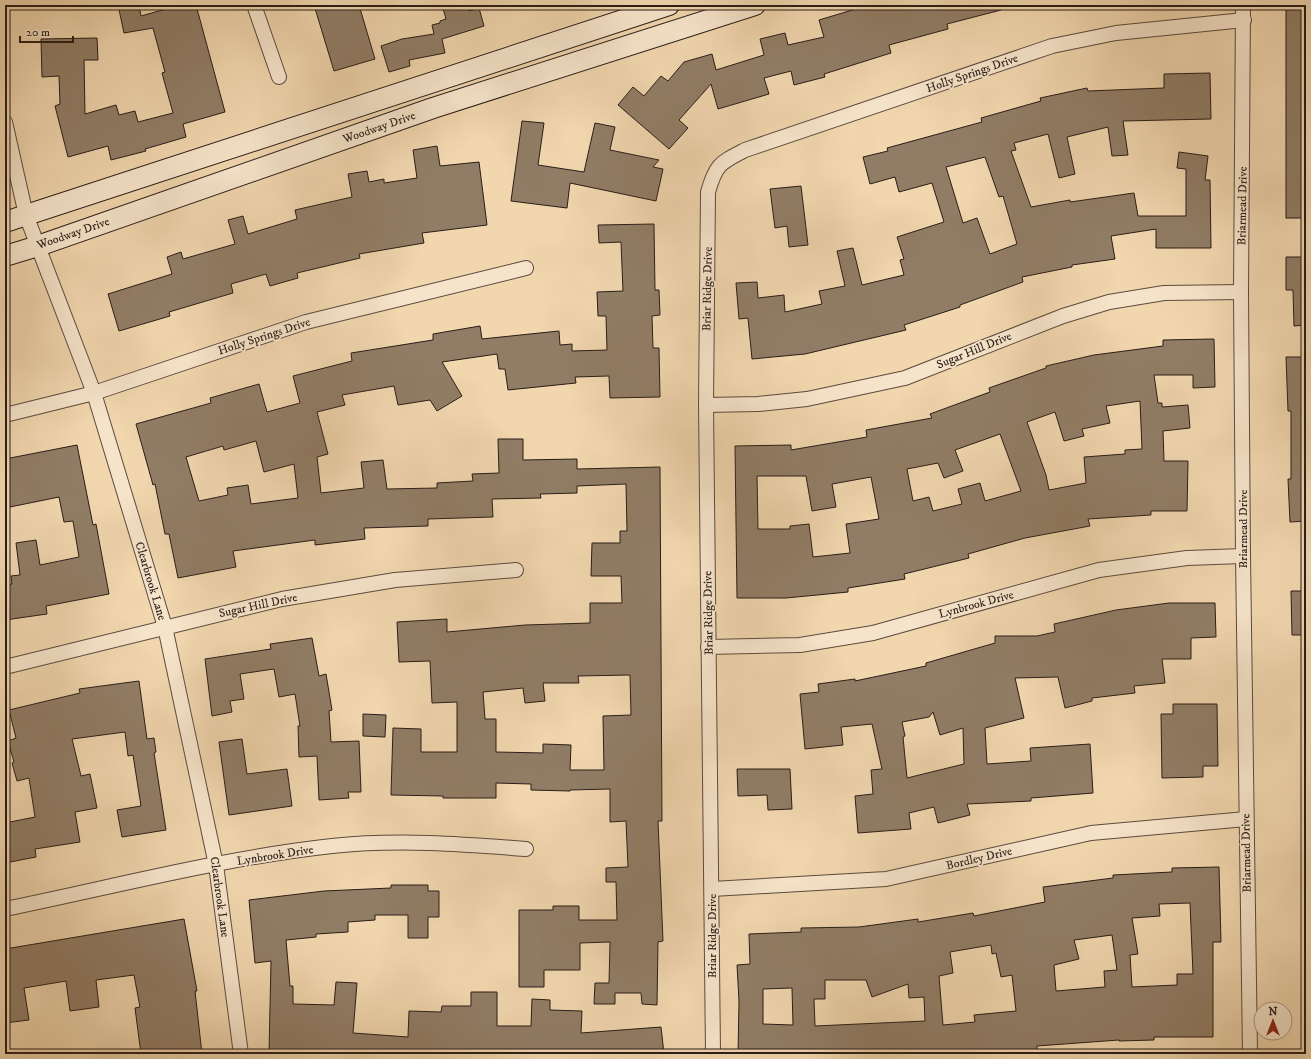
<svg xmlns="http://www.w3.org/2000/svg" width="1311" height="1059" viewBox="0 0 1311 1059" font-family="'IM FELL DW Pica',serif">
<style>
.building{fill:#917d66;stroke:#291d18;fill-rule:evenodd}
.lines{fill:none;stroke-linecap:round;stroke-linejoin:round}
.minor-casing{stroke:#5b4b3e;stroke-width:16}
.secondary-casing{stroke:#291d18;stroke-width:22}
.minor{stroke:#f6e4ca;stroke-width:14}
.secondary{stroke:#f6e4ca;stroke-width:20}
.labels{text-anchor:middle;stroke-width:3.5;stroke-linejoin:round;paint-order:stroke}
.street-label{font-size:12px;fill:#291d18;stroke:#f6e4ca}
</style>
<rect width="100%" height="100%" fill="#f1d6ae"/>
<filter id="stains"><feTurbulence type="fractalNoise" baseFrequency=".005" numOctaves="4"/><feColorMatrix values="0 0 0 0 .2 0 0 0 0 .09 0 0 0 0 .02 0 0 0 .5 -.17"/></filter>
<radialGradient id="worn" r=".72"><stop offset=".6" stop-color="#630" stop-opacity="0"/><stop offset="1" stop-color="#630" stop-opacity=".3"/></radialGradient>
<g class="building">
<polygon points="118,5 139,5 141,16 180,5 196,5 225,112 183,124 186,137 145,149 146,151 111,160 108,146 68,157 55,106 60,104 59,76 42,77 41,39 97,38 98,60 84,60 85,114 116,105 119,115 135,111 138,122 173,113 162,73 165,72 153,28 124,33"/>
<polygon points="314,5 359,5 375,59 334,71"/>
<polygon points="442,5 467,5 469,11 479,8 484,26 442,39 445,53 409,60 410,66 389,72 381,46 402,39 434,34 432,25 440,23 440,21 446,19"/>
<polygon points="869,5 1000,5 1001,10 947,24 948,29 889,45 891,53 824,74 825,77 794,85 791,71 764,78 769,94 718,109 711,84 679,120 688,128 669,149 618,105 633,87 644,96 661,76 668,81 684,62 712,54 716,70 764,55 760,39 785,33 788,45 824,37 819,20"/>
<rect x="1286" y="5" width="20" height="213"/>
<path d="M 1210,73 L 1211,119 L 1123,121 L 1128,155 L 1112,156 L 1108,127 L 1067,137 L 1075,174 L 1059,178 L 1048,134 L 1014,143 L 1016,150 L 1011,151 L 1031,207 L 1070,200 L 1070,202 L 1134,193 L 1138,216 L 1186,216 L 1186,169 L 1177,168 L 1179,152 L 1208,156 L 1205,180 L 1210,180 L 1211,248 L 1156,248 L 1156,229 L 1111,236 L 1115,259 L 1072,265 L 1072,267 L 1022,277 L 1023,282 L 960,305 L 960,307 L 904,325 L 906,330 L 805,354 L 752,359 L 748,318 L 739,319 L 736,283 L 757,282 L 758,298 L 784,295 L 785,312 L 822,304 L 819,291 L 845,286 L 837,251 L 853,248 L 862,285 L 904,275 L 900,260 L 904,259 L 897,237 L 944,222 L 932,183 L 899,192 L 895,177 L 870,184 L 863,157 L 888,151 L 887,148 L 982,122 L 981,118 L 1041,101 L 1040,98 L 1087,88 L 1088,91 L 1164,88 L 1164,74 ZM 985,157 L 999,197 L 1003,196 L 1017,244 L 990,254 L 977,218 L 963,223 L 946,167 Z"/>
<polygon points="522,121 544,123 538,165 584,172 595,123 615,127 610,150 659,160 653,167 663,169 656,201 570,183 567,208 511,201"/>
<polygon points="437,146 440,166 479,162 487,225 422,233 424,243 359,254 360,258 297,273 298,278 270,286 266,274 231,284 233,293 169,312 170,316 119,331 108,294 172,274 167,257 181,252 183,259 235,244 228,220 243,216 248,234 297,219 295,210 352,197 348,174 367,171 369,182 384,179 384,183 417,178 413,150"/>
<polygon points="801,186 808,245 789,247 787,226 775,228 770,189"/>
<path d="M 654,224 L 655,290 L 659,290 L 660,315 L 652,316 L 653,348 L 659,348 L 660,397 L 610,398 L 609,376 L 575,377 L 576,383 L 508,390 L 505,369 L 499,369 L 497,354 L 442,362 L 462,396 L 437,411 L 430,400 L 398,405 L 394,386 L 342,395 L 345,405 L 317,412 L 328,454 L 317,457 L 321,493 L 364,488 L 361,462 L 383,460 L 387,489 L 437,488 L 437,483 L 473,481 L 472,474 L 499,473 L 498,439 L 523,439 L 523,460 L 577,459 L 577,469 L 660,467 L 662,821 L 658,821 L 663,941 L 658,942 L 657,1005 L 642,1004 L 641,993 L 615,993 L 615,1004 L 594,1004 L 595,983 L 609,983 L 610,942 L 580,943 L 580,970 L 544,970 L 544,987 L 519,987 L 519,910 L 553,910 L 553,906 L 579,906 L 579,920 L 617,920 L 616,882 L 606,882 L 606,868 L 628,867 L 626,821 L 610,822 L 610,789 L 570,790 L 570,791 L 531,790 L 531,784 L 496,783 L 496,798 L 443,798 L 443,796 L 391,795 L 393,728 L 421,729 L 421,752 L 457,752 L 457,702 L 432,703 L 430,661 L 399,662 L 397,622 L 447,619 L 447,632 L 525,625 L 590,623 L 590,603 L 622,603 L 621,576 L 591,576 L 592,543 L 620,543 L 620,531 L 627,531 L 626,484 L 577,486 L 577,493 L 540,494 L 541,498 L 492,499 L 493,517 L 428,519 L 428,526 L 364,528 L 365,539 L 315,545 L 315,540 L 233,551 L 236,567 L 178,578 L 169,534 L 165,534 L 155,484 L 153,485 L 136,424 L 211,403 L 210,398 L 259,384 L 267,412 L 300,403 L 293,376 L 352,361 L 351,353 L 433,340 L 433,334 L 480,326 L 482,339 L 559,331 L 560,345 L 572,344 L 572,351 L 607,350 L 606,316 L 598,316 L 597,292 L 623,291 L 621,242 L 599,243 L 598,225 ZM 256,441 L 264,472 L 294,464 L 298,498 L 251,504 L 248,485 L 227,488 L 228,495 L 199,501 L 186,457 L 223,446 L 224,450 ZM 630,675 L 631,715 L 603,716 L 604,770 L 570,770 L 571,745 L 543,744 L 543,753 L 496,752 L 496,719 L 485,719 L 483,692 L 523,688 L 525,703 L 545,701 L 543,683 L 579,683 L 578,676 Z"/>
<polygon points="1286,257 1306,257 1306,325 1294,326 1293,290 1286,290"/>
<path d="M 1214,339 L 1215,387 L 1193,388 L 1193,375 L 1154,375 L 1158,403 L 1162,403 L 1162,407 L 1188,405 L 1190,428 L 1163,431 L 1164,461 L 1188,461 L 1187,511 L 1151,511 L 1151,515 L 1088,519 L 1090,526 L 1025,538 L 968,554 L 969,558 L 904,574 L 905,579 L 848,588 L 848,592 L 786,598 L 737,598 L 735,446 L 791,445 L 791,450 L 867,437 L 866,430 L 932,418 L 930,414 L 990,392 L 989,388 L 1046,368 L 1046,366 L 1094,355 L 1163,346 L 1163,340 ZM 1140,401 L 1142,449 L 1125,450 L 1125,454 L 1084,457 L 1086,483 L 1049,490 L 1046,475 L 1027,422 L 1055,412 L 1064,441 L 1084,436 L 1082,429 L 1110,423 L 1106,406 ZM 1000,434 L 1021,491 L 985,501 L 980,483 L 958,489 L 962,504 L 933,511 L 929,497 L 913,501 L 907,469 L 938,463 L 944,478 L 963,471 L 955,450 ZM 757,476 L 806,476 L 812,511 L 836,507 L 832,484 L 871,477 L 879,519 L 846,524 L 850,553 L 813,557 L 809,524 L 790,526 L 790,529 L 758,529 Z"/>
<polygon points="1286,357 1306,357 1306,521 1290,522 1288,479 1291,479 1291,411 1288,411"/>
<polygon points="77,445 93,525 96,524 109,594 46,606 47,614 5,620 5,585 12,584 11,576 20,575 16,543 36,540 40,565 79,557 73,521 64,522 59,497 5,508 5,459"/>
<polygon points="1291,591 1306,591 1306,635 1292,635"/>
<path d="M 1169,603 L 1215,603 L 1216,637 L 1191,638 L 1191,659 L 1162,659 L 1165,683 L 1134,686 L 1135,693 L 1092,698 L 1092,701 L 1065,708 L 1058,677 L 1015,678 L 1024,718 L 985,728 L 987,764 L 1031,761 L 1030,748 L 1090,744 L 1093,793 L 1031,798 L 1031,801 L 967,804 L 970,815 L 938,823 L 934,807 L 909,813 L 911,829 L 858,833 L 855,796 L 873,794 L 871,770 L 882,769 L 872,724 L 841,727 L 843,745 L 805,749 L 800,694 L 819,692 L 818,684 L 855,679 L 855,681 L 926,666 L 926,663 L 995,643 L 995,636 L 1037,636 L 1055,632 L 1054,624 L 1116,610 ZM 933,712 L 940,735 L 963,728 L 964,764 L 907,778 L 903,737 L 905,736 L 902,722 L 929,717 Z"/>
<polygon points="312,638 319,676 326,674 332,710 329,711 331,742 359,741 361,792 348,792 349,798 319,800 317,756 299,757 298,726 300,726 295,694 279,697 274,669 240,674 244,699 230,701 232,712 212,716 205,659 271,649 270,644"/>
<polygon points="139,681 147,739 154,738 156,752 154,753 166,830 122,837 117,810 141,806 133,755 128,756 125,732 72,739 81,776 90,774 97,808 75,812 80,842 35,849 36,857 5,863 5,823 35,817 29,778 17,781 12,763 14,762 8,741 16,738 9,710 80,693 79,689"/>
<polygon points="1173,704 1217,704 1218,766 1203,766 1203,777 1162,778 1161,714 1173,714"/>
<polygon points="363,714 386,715 385,737 363,736"/>
<polygon points="242,739 247,774 287,769 292,806 229,815 219,742"/>
<polygon points="737,769 790,769 792,809 768,810 767,795 738,796"/>
<path d="M 1219,867 L 1221,942 L 1213,942 L 1213,1037 L 1154,1037 L 1154,1040 L 1119,1041 L 1119,1040 L 1037,1046 L 1037,1052 L 1020,1054 L 738,1054 L 739,1001 L 737,965 L 750,964 L 749,934 L 801,932 L 801,928 L 859,927 L 918,919 L 918,922 L 973,913 L 974,916 L 1045,902 L 1043,887 L 1113,878 L 1113,875 L 1172,872 L 1172,868 ZM 1190,903 L 1193,974 L 1177,974 L 1177,985 L 1132,987 L 1130,955 L 1138,954 L 1132,918 L 1160,916 L 1159,904 ZM 1112,935 L 1117,970 L 1104,971 L 1105,987 L 1056,991 L 1054,965 L 1079,959 L 1074,940 ZM 991,945 L 992,954 L 996,953 L 1001,977 L 1012,975 L 1016,1011 L 974,1015 L 975,1022 L 943,1025 L 939,976 L 953,973 L 950,952 ZM 825,980 L 866,980 L 872,997 L 908,984 L 909,998 L 924,997 L 925,1021 L 815,1026 L 814,999 L 825,999 ZM 792,988 L 793,1025 L 763,1024 L 763,989 Z"/>
<polygon points="391,885 428,885 428,891 439,891 439,917 428,917 428,938 408,938 408,915 375,915 375,920 348,922 348,932 316,934 316,937 286,940 290,986 293,986 293,1004 334,1005 336,982 357,983 353,1033 408,1037 409,1011 441,1012 442,1006 471,1006 471,992 497,992 497,1026 531,1026 532,999 550,1000 550,1010 582,1011 581,1033 661,1027 664,1054 269,1054 271,961 255,963 249,900 324,891 391,888"/>
<polygon points="184,919 197,991 195,991 202,1054 141,1054 135,1008 140,1007 134,975 96,980 99,1007 70,1011 66,981 24,988 29,1020 5,1023 5,1002 8,1002 5,983 5,949"/>
</g>
<g class="lines">
<defs>
<g id="minor">
<polyline points="254,5 279,77"/>
<polyline points="1243,5 1241,292 1243,556 1250,1054"/>
<polyline points="5,122 26,215 94,393 165,627 216,865 241,1054"/>
<polyline points="706,405 758,404 807,399 905,378 1063,316 1109,302 1164,293 1241,292"/>
<polyline points="5,415 94,393 306,322 526,268"/>
<polyline points="708,647 800,645 873,633 1099,570 1187,558 1243,556"/>
<polyline points="5,667 282,599 395,580 516,570"/>
<polyline points="712,889 886,879 1091,833 1246,819"/>
<path d="M 5,909 C 113,887 222,858 332,846 C 397,839 462,844 526,849"/>
<path d="M 713,1054 L 706,405 L 708,192 C 716,164 720,163 745,150 L 1052,46 L 1116,33 L 1244,20"/>
</g>
<g id="secondary">
<polyline points="5,222 669,5"/>
<polyline points="5,256 38,246 433,108 755,5"/>
</g>
</defs>
<use href="#minor" class="minor-casing"/>
<use href="#secondary" class="secondary-casing"/>
<use href="#minor" class="minor"/>
<use href="#secondary" class="secondary"/>
</g>
<g class="labels">
<g class="street-label">
<text transform="translate(972 73) rotate(-19)" y="4">Holly Springs Drive</text>
<text transform="translate(379 127) rotate(-19)" y="4">Woodway Drive</text>
<text transform="translate(1242 206) rotate(-89)" y="4">Briarmead Drive</text>
<text transform="translate(73 233) rotate(-19)" y="4">Woodway Drive</text>
<text transform="translate(707 289) rotate(-89)" y="4">Briar Ridge Drive</text>
<text transform="translate(264 336) rotate(-18)" y="4">Holly Springs Drive</text>
<text transform="translate(974 350) rotate(-22)" y="4">Sugar Hill Drive</text>
<text transform="translate(1243 529) rotate(-90)" y="4">Briarmead Drive</text>
<text transform="translate(151 581) rotate(73)" y="4">Clearbrook Lane</text>
<text transform="translate(976 604) rotate(-15)" y="4">Lynbrook Drive</text>
<text transform="translate(258 605) rotate(-12)" y="4">Sugar Hill Drive</text>
<text transform="translate(708 613) rotate(-91)" y="4">Briar Ridge Drive</text>
<text transform="translate(1246 853) rotate(-91)" y="4">Briarmead Drive</text>
<text transform="translate(275 855) rotate(-9)" y="4">Lynbrook Drive</text>
<text transform="translate(979 858) rotate(-13)" y="4">Bordley Drive</text>
<text transform="translate(220 897) rotate(82)" y="4">Clearbrook Lane</text>
<text transform="translate(712 936) rotate(-90)" y="4">Briar Ridge Drive</text>
</g>
</g>
<rect width="1311" height="1059" fill="none" stroke="#f1d6ae" stroke-width="20"/>
<rect x="6" y="6" width="1299" height="1047" fill="none" stroke="#291d18" stroke-width="2"/>
<rect x="10" y="10" width="1291" height="1039" fill="none" stroke="#291d18"/>
<g transform="translate(1273 1021)"><circle r="19" fill="#f6e4ca" stroke="#a49483"/>
<path d="M0-3L7 15L0 10L-7 15Z" fill="#8f2418"/>
<text y="-6" font-size="11" font-weight="bold" text-anchor="middle" fill="#291d18">N</text>
</g>
<path d="M20 36v6h53v-6" fill="none" stroke="#291d18" stroke-width="2"/>
<text x="26" y="36" font-size="12" fill="#291d18" stroke="#f6e4ca" stroke-width="3" paint-order="stroke">20 m</text>
<rect width="100%" height="100%" filter="url(#stains)"/>
<rect width="100%" height="100%" fill="url(#worn)"/>
</svg>
